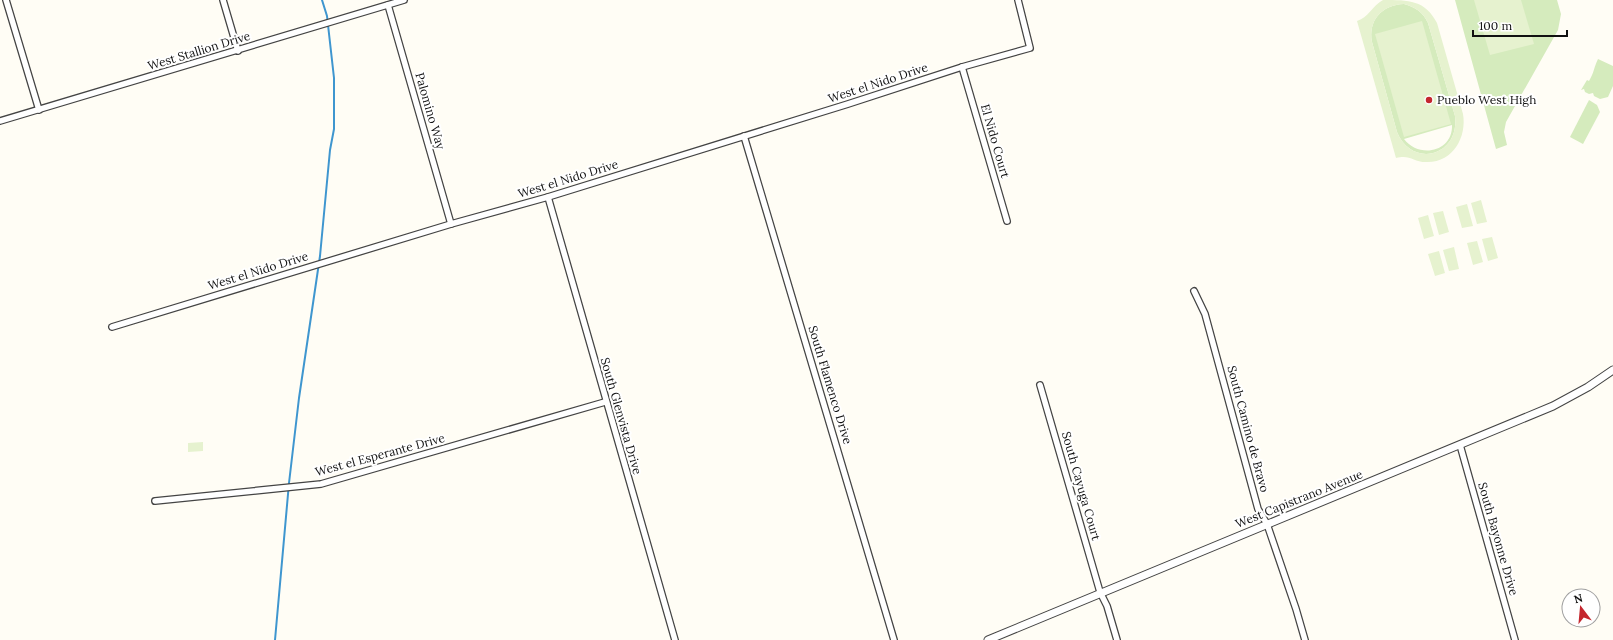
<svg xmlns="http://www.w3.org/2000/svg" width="1613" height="640" viewBox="0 0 1613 640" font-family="Lora,serif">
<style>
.grass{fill:#d5ebbd;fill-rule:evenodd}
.pitch{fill:#e6f2cf;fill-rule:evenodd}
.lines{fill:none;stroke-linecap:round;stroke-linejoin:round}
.stream{stroke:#3f96cf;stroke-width:2}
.minor-casing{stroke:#444;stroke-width:8}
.tertiary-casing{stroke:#444;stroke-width:9}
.minor{stroke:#fff;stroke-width:5.5}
.tertiary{stroke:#fff;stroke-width:7}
.poi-dot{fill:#c4262e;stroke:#fff;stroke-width:1.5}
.labels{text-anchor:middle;stroke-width:4;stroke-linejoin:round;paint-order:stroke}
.street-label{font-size:12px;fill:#111;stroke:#fff}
.poi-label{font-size:12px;fill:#111;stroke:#fff;text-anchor:start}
</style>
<rect width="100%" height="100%" fill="#fffdf5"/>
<g class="grass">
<polygon points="1455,0 1557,0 1561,14 1558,30 1506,122 1504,132 1507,145 1496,149"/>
<path d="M 1404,4 C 1415,7 1423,12 1428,23 L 1455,116 C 1460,156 1412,169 1397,132 L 1372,42 C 1368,20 1382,5 1404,4 ZM 1452,125 C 1453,152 1419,159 1404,139 Z"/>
<path d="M 1598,59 L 1613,66 L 1613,86 L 1608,97 L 1600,99 L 1594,96 L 1593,93 L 1589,94 L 1585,92 L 1584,89 L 1581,90 L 1587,80 L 1589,81 C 1594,73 1594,67 1598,59 Z"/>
<polygon points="1589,100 1597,105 1600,112 1583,144 1570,137"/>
</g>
<g class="pitch">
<path d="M 1383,0 C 1409,0 1425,0 1437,23 L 1463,114 C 1467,137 1453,163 1426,162 C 1413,162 1410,154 1396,158 L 1357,21 C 1369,17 1372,6 1383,0 ZM 1404,4 C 1415,7 1423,12 1428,23 L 1455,116 C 1460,156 1412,169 1397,132 L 1372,42 C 1368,20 1382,5 1404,4 Z"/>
<polygon points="1474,0 1521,0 1534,44 1490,55"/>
<polygon points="1422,21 1451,124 1404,137 1375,34"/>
<polygon points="1481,200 1487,222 1477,224 1471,203"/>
<polygon points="1467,204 1473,226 1462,228 1456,207"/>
<polygon points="1443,211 1449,232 1439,235 1433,213"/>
<polygon points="1428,215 1434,236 1424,239 1418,218"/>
<polygon points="1492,237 1498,258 1488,261 1482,239"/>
<polygon points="1477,241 1483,262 1473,265 1467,243"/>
<polygon points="1454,247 1459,269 1449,271 1443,250"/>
<polygon points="1439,251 1445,273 1435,276 1428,254"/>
<polygon points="203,442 203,451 188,452 188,443"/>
</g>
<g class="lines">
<polyline class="stream" points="275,640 289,483 299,398 320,256 330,150 334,129 334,78 327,16 322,0"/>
<defs>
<g id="minor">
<polyline points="6,0 39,110"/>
<polyline points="223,0 238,51"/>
<polyline points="388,5 451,224"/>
<polyline points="962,67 1007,221"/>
<polyline points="0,121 404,0"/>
<polyline points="744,136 894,640"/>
<polyline points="548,197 675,640"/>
<polyline points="1194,291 1205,314 1258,509 1267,524 1296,609 1305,640"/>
<polyline points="112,327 451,224 548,197 848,104 962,67 1030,48 1018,0"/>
<polyline points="1040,385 1100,592 1107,606 1117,640"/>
<polyline points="1460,445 1515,640"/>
<polyline points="155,501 321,484 605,402"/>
</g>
<polyline id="tertiary" points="988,640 1553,406 1588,387 1613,370"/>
</defs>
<use href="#minor" class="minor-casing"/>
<use href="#tertiary" class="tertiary-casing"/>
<use href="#minor" class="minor"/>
<use href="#tertiary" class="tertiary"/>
</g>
<circle class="poi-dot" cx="1429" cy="100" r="4"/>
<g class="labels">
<g class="street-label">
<text transform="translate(199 51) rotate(-17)" y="4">West Stallion Drive</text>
<text transform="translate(878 83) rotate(-18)" y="4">West el Nido Drive</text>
<text transform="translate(430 111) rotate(74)" y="4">Palomino Way</text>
<text transform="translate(995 141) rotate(74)" y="4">El Nido Court</text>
<text transform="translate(568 179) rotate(-17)" y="4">West el Nido Drive</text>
<text transform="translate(258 271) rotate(-17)" y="4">West el Nido Drive</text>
<text transform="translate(830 385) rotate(73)" y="4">South Flamenco Drive</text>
<text transform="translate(621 416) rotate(74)" y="4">South Glenvista Drive</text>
<text transform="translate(1248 429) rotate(75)" y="4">South Camino de Bravo</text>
<text transform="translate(380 455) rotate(-15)" y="4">West el Esperante Drive</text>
<text transform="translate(1081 486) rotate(74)" y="4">South Cayuga Court</text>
<text transform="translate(1299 499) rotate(-22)" y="4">West Capistrano Avenue</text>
<text transform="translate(1498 539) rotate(74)" y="4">South Bayonne Drive</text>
</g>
<g class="poi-label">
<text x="1437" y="104">Pueblo West High</text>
</g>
</g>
<g transform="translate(1581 608) rotate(344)"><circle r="19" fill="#ffffff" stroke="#a0a0a0"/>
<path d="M0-3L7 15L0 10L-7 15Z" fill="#c4262e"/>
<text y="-6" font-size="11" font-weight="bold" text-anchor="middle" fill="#111111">N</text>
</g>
<path d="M1473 30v6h94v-6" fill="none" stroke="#111111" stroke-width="2"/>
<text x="1479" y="30" font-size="12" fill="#111111" stroke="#ffffff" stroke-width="3" paint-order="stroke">100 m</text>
</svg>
